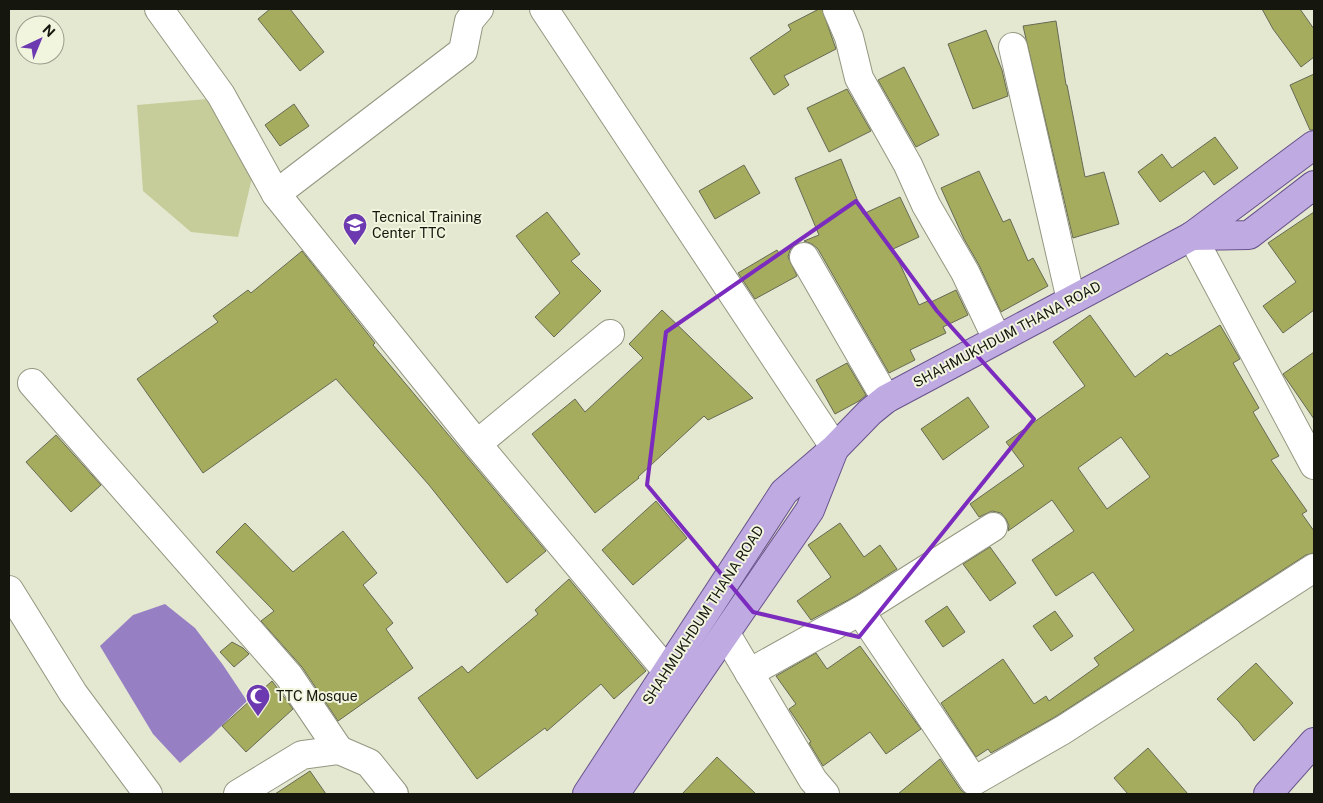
<svg xmlns="http://www.w3.org/2000/svg" width="1323" height="803" viewBox="0 0 1323 803" font-family="'Public Sans',sans-serif">
<style>
.green{fill:#c7cd9a}
.water{fill:#977fc4}
.building{fill:#a5ac5d;stroke:#676a55;fill-rule:evenodd}
.lines{fill:none;stroke-linecap:round;stroke-linejoin:round}
.minor-casing{stroke:#949781;stroke-width:30}
.major-casing{stroke:#68528b;stroke-width:30}
.minor{stroke:#fff;stroke-width:28}
.major{stroke:#bfabe2;stroke-width:28}
.marked{fill:none;stroke:#7b2cbf;stroke-width:4;stroke-linejoin:round}
.labels{text-anchor:middle;stroke-width:4;stroke-linejoin:round;paint-order:stroke}
.poi-label{font-size:14px;fill:#15160e;stroke:#f2f5de;text-anchor:start}
.street-label{font-size:14px;fill:#15160e;stroke:#f2f5de}
</style>
<rect width="100%" height="100%" fill="#e5e8d1"/>
<polygon class="green" points="207,99 235,136 252,178 238,237 191,232 143,191 137,105"/>
<polygon class="water" points="165,604 195,628 223,665 247,701 211,736 180,763 153,734 100,646 133,615"/>
<g class="building">
<polygon points="270,9 290,9 324,52 300,71 258,19"/>
<polygon points="819,9 822,9 836,49 784,76 789,85 774,95 750,58 791,30 788,25"/>
<polygon points="1262,9 1300,9 1314,29 1314,57 1301,67 1273,29"/>
<polygon points="1056,21 1066,85 1067,85 1085,177 1104,172 1119,224 1073,238 1023,26"/>
<polygon points="986,30 1002,70 1008,96 973,109 948,44"/>
<polygon points="904,67 939,135 916,147 878,80"/>
<polygon points="1314,74 1314,130 1310,130 1290,85"/>
<polygon points="847,89 871,131 829,152 807,108"/>
<polygon points="294,104 309,126 280,146 265,125"/>
<polygon points="1215,137 1238,168 1214,185 1204,171 1160,202 1138,172 1162,154 1172,168"/>
<polygon points="841,159 863,214 900,197 919,237 893,249 919,305 930,300 931,302 956,290 968,315 943,327 946,333 910,350 915,360 889,373 818,249 812,244 804,241 819,235 795,178"/>
<polygon points="744,165 760,193 715,219 699,191"/>
<polygon points="979,171 1003,222 1010,219 1028,261 1033,258 1048,286 1001,312 979,265 964,239 941,188"/>
<polygon points="547,212 580,254 571,261 601,291 554,337 535,317 560,293 516,236"/>
<polygon points="1314,212 1314,310 1283,333 1263,306 1296,282 1268,243"/>
<polygon points="793,247 790,250 788,257 797,276 755,299 738,273 777,250 779,253"/>
<polygon points="302,251 375,343 373,345 546,551 507,583 429,485 336,379 203,473 137,379 218,322 213,316 248,290 251,293"/>
<polygon points="662,310 753,398 708,420 704,416 638,477 639,478 595,513 532,434 575,399 585,412 643,358 629,344"/>
<path d="M 1090,315 L 1135,377 L 1167,353 L 1170,356 L 1220,325 L 1240,359 L 1233,363 L 1259,408 L 1253,412 L 1279,456 L 1271,460 L 1307,511 L 1302,514 L 1314,531 L 1314,553 L 1306,555 L 1055,717 L 991,753 L 988,749 L 976,757 L 941,703 L 1003,659 L 1034,704 L 1046,696 L 1049,701 L 1099,665 L 1094,658 L 1134,630 L 1093,572 L 1056,596 L 1032,560 L 1074,531 L 1052,500 L 1008,531 L 1009,526 L 1006,519 L 1001,513 L 992,511 L 979,517 L 970,504 L 1024,466 L 1006,442 L 1085,386 L 1053,342 ZM 1121,437 L 1150,477 L 1107,509 L 1078,468 Z"/>
<polygon points="1314,352 1314,419 1283,374"/>
<polygon points="847,363 866,395 859,401 835,414 816,380"/>
<polygon points="968,397 989,427 943,460 921,429"/>
<polygon points="56,435 101,485 71,512 26,462"/>
<polygon points="656,501 687,538 633,585 602,550"/>
<polygon points="245,523 293,572 343,531 377,573 363,585 393,623 386,629 413,668 338,721 302,667 261,621 274,611 216,552"/>
<polygon points="840,523 864,557 880,545 897,569 852,598 811,620 797,601 831,577 808,545"/>
<polygon points="990,547 1016,583 990,601 963,564"/>
<polygon points="569,579 646,671 614,699 601,684 547,731 545,728 477,779 418,698 462,666 468,673 538,614 535,610"/>
<polygon points="947,606 965,632 943,647 925,621"/>
<polygon points="1055,611 1073,636 1051,651 1033,626"/>
<polygon points="232,642 243,648 249,654 234,667 220,652"/>
<polygon points="860,646 921,729 886,754 870,732 823,766 809,743 811,742 789,709 796,704 776,676 816,653 827,669"/>
<polygon points="1256,663 1293,703 1254,741 1239,722 1217,699"/>
<polygon points="272,681 293,709 246,752 222,726"/>
<polygon points="1148,748 1188,794 1128,794 1114,778"/>
<polygon points="717,757 756,794 682,794"/>
<polygon points="940,759 961,790 966,794 898,794"/>
<polygon points="310,771 326,794 275,794"/>
</g>
<g class="lines">
<defs>
<g id="minor">
<polyline points="159,9 221,95 276,194 477,444 667,671"/>
<polyline points="544,9 835,448"/>
<polyline points="837,9 849,37 859,78 908,165 926,205 965,272 997,339"/>
<polyline points="1013,47 1071,300"/>
<polyline points="276,194 463,51 469,21 479,9"/>
<polyline points="1192,236 1314,465"/>
<polyline points="804,257 886,399"/>
<polyline points="32,383 289,676 339,750"/>
<polyline points="477,444 610,334"/>
<polyline points="9,590 73,693 148,794"/>
<polyline points="860,611 974,781 1063,730 1314,568"/>
<polyline points="726,634 813,780 825,794"/>
<polyline points="749,673 860,611 993,527"/>
<polyline points="238,794 302,755 339,750 369,763 394,794"/>
</g>
<g id="major">
<polyline points="1192,236 1249,235 1314,185"/>
<polyline points="587,794 784,492 835,448 870,412 886,399 1192,236 1314,145"/>
<polyline points="615,794 810,510 833,452"/>
<polyline points="1268,794 1314,742"/>
</g>
</defs>
<use href="#minor" class="minor-casing"/>
<use href="#major" class="major-casing"/>
<use href="#minor" class="minor"/>
<use href="#major" class="major"/>
</g>
<path class="marked" d="M 856,201 L 937,311 L 1034,419 L 859,637 L 753,612 L 647,485 L 666,332 Z"/>
<defs>
<symbol id="university-pin" viewBox="-11 -11 22 30"><path d="M0 17L-7.5 6A9.5 9.5 0 1 1 7.5 6Z" fill="#6c39b0" stroke="#f2f5de"/><path d="M0-5L7-2L0 1L-7-2ZM-4 1L0 2.5L4 1V4Q0 6-4 4Z" fill="#fff"/></symbol>
<symbol id="mosque-pin" viewBox="-11 -11 22 30"><path d="M0 17L-7.5 6A9.5 9.5 0 1 1 7.5 6Z" fill="#6c39b0" stroke="#f2f5de"/><path d="M3.5-4.9A6 6 0 1 0 3.5 4.9A5 5 0 1 1 3.5-4.9Z" fill="#fff"/></symbol>
</defs>
<g fill-rule="evenodd">
<use href="#university-pin" x="341" y="211" width="28" height="38"/>
<use href="#mosque-pin" x="244" y="682" width="28" height="38"/>
</g>
<g class="labels">
<g class="poi-label">
<text x="372" y="222">Tecnical Training<tspan x="372" dy="16">Center TTC</tspan></text>
<text x="276" y="701">TTC Mosque</text>
</g>
<g class="street-label">
<text transform="translate(1007 334) rotate(-28)" y="5">SHAHMUKHDUM THANA ROAD</text>
<text transform="translate(703 615) rotate(-57)" y="5">SHAHMUKHDUM THANA ROAD</text>
</g>
</g>
<rect width="1323" height="803" fill="none" stroke="#15160e" stroke-width="20"/>
<g transform="translate(40 40) rotate(44)"><circle r="24" fill="#f2f5de" stroke="#9a9c8b"/>
<path d="M0-4L9 19L0 12L-9 19Z" fill="#6c39b0"/>
<text y="-8" font-size="14" font-weight="bold" text-anchor="middle" fill="#15160e">N</text>
</g>
</svg>
